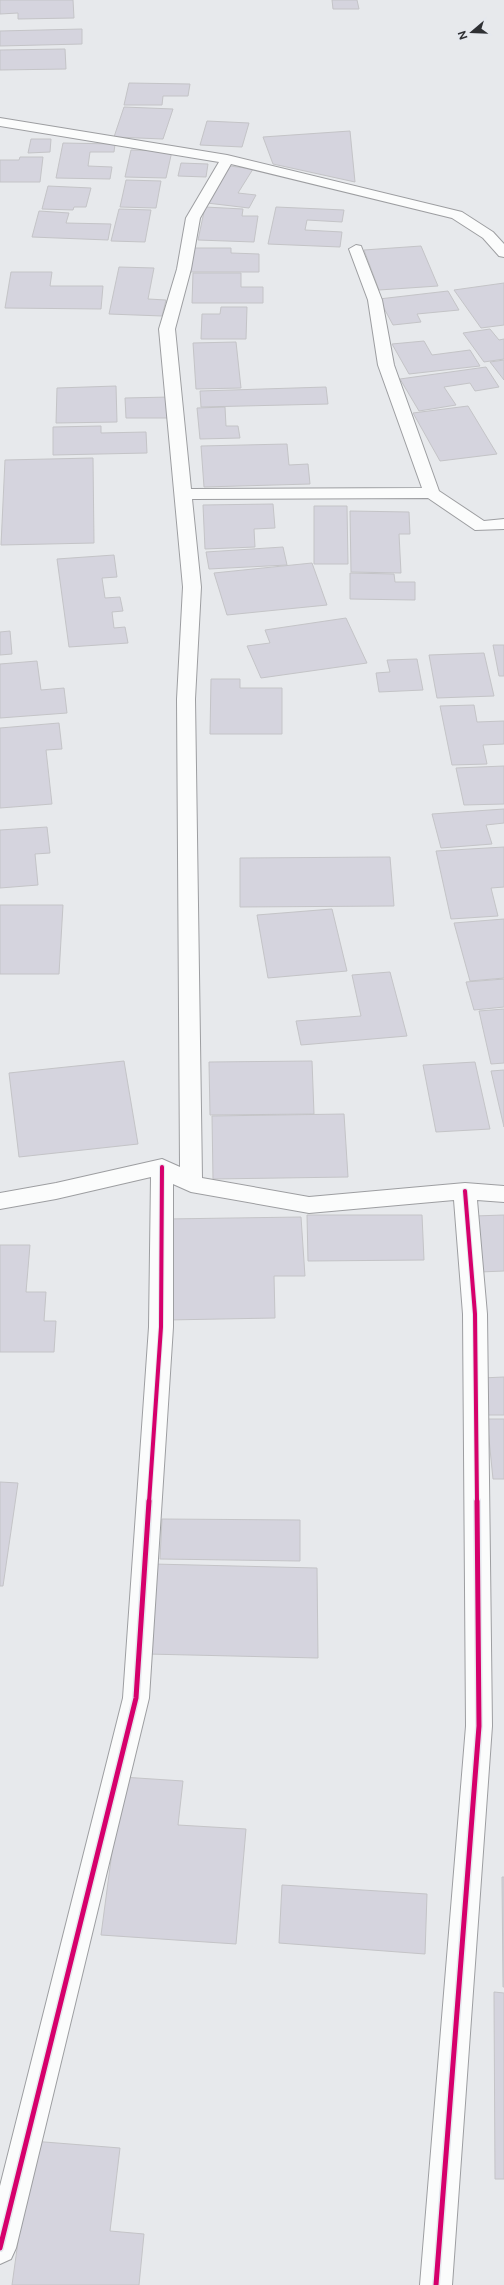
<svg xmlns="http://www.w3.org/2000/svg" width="504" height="2285" viewBox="0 0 504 2285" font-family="'Public Sans',sans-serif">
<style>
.building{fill:#d5d4de;stroke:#c4c4c7}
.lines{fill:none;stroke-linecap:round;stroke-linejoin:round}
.minor-casing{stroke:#9d9ea1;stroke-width:2}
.minor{fill:#fbfcfc;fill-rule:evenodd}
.cycleway-far1-casing{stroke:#e5e8ee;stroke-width:6}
.cycleway-casing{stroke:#e5e8ee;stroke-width:8}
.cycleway-far1{stroke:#d6006c;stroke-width:4}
.cycleway{stroke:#d6006c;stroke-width:5}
</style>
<rect width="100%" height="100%" fill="#e7e9ec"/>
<g class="building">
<polygon points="0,0 73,0 74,18 18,19 18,13 0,14"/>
<polygon points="332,0 357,0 359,9 333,9"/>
<polygon points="82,29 82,44 0,46 0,31"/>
<polygon points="65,49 66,69 0,70 0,50"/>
<polygon points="129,83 190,84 188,96 163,96 162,105 124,105"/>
<polygon points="124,107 173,109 163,139 114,137"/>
<polygon points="207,121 249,123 242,147 200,145"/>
<polygon points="350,131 355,182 273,164 263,137"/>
<polygon points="31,139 51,139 50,152 28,153"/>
<polygon points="63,143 115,144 114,152 90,152 88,166 112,167 110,179 56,178"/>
<polygon points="131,150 172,151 166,178 125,177"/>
<polygon points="20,157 43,157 40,182 0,182 0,160 19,160"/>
<polygon points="181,163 208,164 206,177 178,176"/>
<polygon points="230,166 253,169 238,193 256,195 249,208 207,203"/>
<polygon points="126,180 161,181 156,208 120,207"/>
<polygon points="48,186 91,188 86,207 74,207 73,210 42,209"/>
<polygon points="205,207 243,209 242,216 258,216 254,242 198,240"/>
<polygon points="276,207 344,210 342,222 307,220 305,230 342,232 340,247 268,244"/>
<polygon points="119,209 151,210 145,242 111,241"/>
<polygon points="39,211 69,213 66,223 111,224 108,240 32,237"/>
<polygon points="421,246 438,286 379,290 364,250"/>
<polygon points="191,248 231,248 231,253 259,254 259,272 190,272"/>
<polygon points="119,267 154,268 148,299 166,300 162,316 109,314"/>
<polygon points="11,272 52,272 50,286 103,286 101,309 5,308"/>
<polygon points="193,273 241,273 241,287 263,287 263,303 192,303"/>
<polygon points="504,283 504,325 481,328 454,290"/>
<polygon points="448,291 459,310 417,314 421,322 393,325 379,299"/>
<polygon points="221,307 247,307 246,339 201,339 202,314 220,314"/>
<polygon points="490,329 499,340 504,339 504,359 484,362 463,333"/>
<polygon points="424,341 432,355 470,350 480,366 409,374 392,344"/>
<polygon points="236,342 241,388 196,389 193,343"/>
<polygon points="504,360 504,380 490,362"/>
<polygon points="486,367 499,387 475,391 470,383 444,387 456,405 419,411 400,379"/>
<polygon points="116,386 117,422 56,423 57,388"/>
<polygon points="326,387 328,404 201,407 200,391"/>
<polygon points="170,397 171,418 126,418 125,398"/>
<polygon points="468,406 497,454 440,461 413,413"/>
<polygon points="225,407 226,426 238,426 240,438 200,439 197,408"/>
<polygon points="101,426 101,433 146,432 147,453 53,455 53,427"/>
<polygon points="287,444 289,465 308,464 310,484 204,487 201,446"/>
<polygon points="93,458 94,543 1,545 5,460"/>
<polygon points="273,504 275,528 254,529 255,547 205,549 203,505"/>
<polygon points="314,506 347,506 348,564 314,564"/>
<polygon points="350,511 409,512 410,534 399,534 401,573 351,572"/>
<polygon points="283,547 287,565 209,569 206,552"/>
<polygon points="114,555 117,577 102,578 105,598 120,597 123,611 112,612 114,628 125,627 128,643 69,647 57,559"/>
<polygon points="312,563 327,605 227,615 214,573"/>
<polygon points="350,573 394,574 395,582 415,582 415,600 350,599"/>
<polygon points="346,618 367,663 261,678 247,646 270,643 265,630"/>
<polygon points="10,631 12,654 0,655 0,632"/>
<polygon points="493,645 504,645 504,676 499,676"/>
<polygon points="484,653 494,696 437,698 429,655"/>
<polygon points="417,659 423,690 379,692 376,673 390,672 387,660"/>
<polygon points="37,661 41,690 64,688 67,713 0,718 0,664"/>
<polygon points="211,679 240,679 240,688 282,688 282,734 210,734"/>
<polygon points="474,705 477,722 504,721 504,744 483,745 487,764 452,765 440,706"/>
<polygon points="59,723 62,749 46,750 52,804 0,808 0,728"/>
<polygon points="504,766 504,804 464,805 456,768"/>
<polygon points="504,809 504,823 486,825 492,844 441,848 432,814"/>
<polygon points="47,827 50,853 35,854 38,885 0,888 0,830"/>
<polygon points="504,847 504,887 491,888 498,916 451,919 436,851"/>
<polygon points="390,857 394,906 240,907 240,858"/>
<polygon points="0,905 63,905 59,974 0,974"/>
<polygon points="332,909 347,971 268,978 257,915"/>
<polygon points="504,919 504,978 470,981 454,923"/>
<polygon points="390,972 407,1036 301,1045 296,1021 361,1016 352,975"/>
<polygon points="504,979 504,1007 474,1010 466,982"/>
<polygon points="504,1009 504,1063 491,1064 479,1011"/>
<polygon points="124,1061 138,1144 19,1157 9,1073"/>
<polygon points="312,1061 314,1114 210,1115 209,1062"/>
<polygon points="475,1062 490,1129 436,1132 423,1065"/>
<polygon points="504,1070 504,1127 491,1071"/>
<polygon points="344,1114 348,1177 213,1179 212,1116"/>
<polygon points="307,1215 422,1215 424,1260 308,1261"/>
<polygon points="504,1215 504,1271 480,1272 474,1216"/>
<polygon points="301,1217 305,1276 274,1276 275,1318 167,1320 166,1219"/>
<polygon points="0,1245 30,1245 26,1292 46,1292 44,1321 56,1321 54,1352 0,1352"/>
<polygon points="504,1377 504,1415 485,1415 481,1378"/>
<polygon points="487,1419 504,1419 504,1479 493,1479"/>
<polygon points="0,1482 18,1483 3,1586 0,1586"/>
<polygon points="162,1519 300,1520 300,1561 160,1559"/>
<polygon points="153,1564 317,1568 318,1658 147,1654"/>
<polygon points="122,1777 183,1781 178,1825 246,1829 236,1944 101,1935"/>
<polygon points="502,1877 504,1877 504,1987 503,1987"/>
<polygon points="282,1885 427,1894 425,1954 279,1943"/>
<polygon points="494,1992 504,1993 504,2179 495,2179"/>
<polygon points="32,2141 120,2148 110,2231 144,2234 139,2285 12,2285"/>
</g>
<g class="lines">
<defs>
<polygon id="minor" points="0,118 227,155 462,212 493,232 504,244 504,257 499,256 483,238 452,218 231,164 200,218 191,269 175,329 191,489 422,488 378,365 368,300 349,249 356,245 361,246 382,300 394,365 439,491 484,521 504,519 504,529 475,530 428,498 192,499 201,587 195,699 202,1178 309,1197 465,1183 504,1186 504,1202 477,1200 487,1314 492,1726 452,2285 420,2285 466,1726 463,1314 454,1200 309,1213 191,1192 173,1184 173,1327 149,1698 16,2248 11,2259 0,2264 0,2186 123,1698 149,1327 151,1177 56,1199 0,1209 0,1193 56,1183 162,1159 180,1167 177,699 183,587 159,329 177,269 186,218 219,162 0,126"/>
</defs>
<use href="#minor" class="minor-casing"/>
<use href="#minor" class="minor"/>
<defs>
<g id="cycleway-far1">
<polyline points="465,1191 475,1314 477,1502"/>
<polyline points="149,1502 161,1327 162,1167"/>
</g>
<g id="cycleway">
<polyline points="0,2248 136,1698 149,1501"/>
<polyline points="436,2285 479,1726 477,1501"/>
</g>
</defs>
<use href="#cycleway-far1" class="cycleway-far1-casing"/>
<use href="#cycleway" class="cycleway-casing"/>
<use href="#cycleway-far1" class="cycleway-far1"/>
<use href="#cycleway" class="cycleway"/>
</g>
<g transform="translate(472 32) rotate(251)" stroke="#e5e8ee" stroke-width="3" paint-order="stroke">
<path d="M0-3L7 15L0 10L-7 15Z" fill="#2f3033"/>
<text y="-6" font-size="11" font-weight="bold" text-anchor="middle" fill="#2f3033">N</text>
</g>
</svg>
